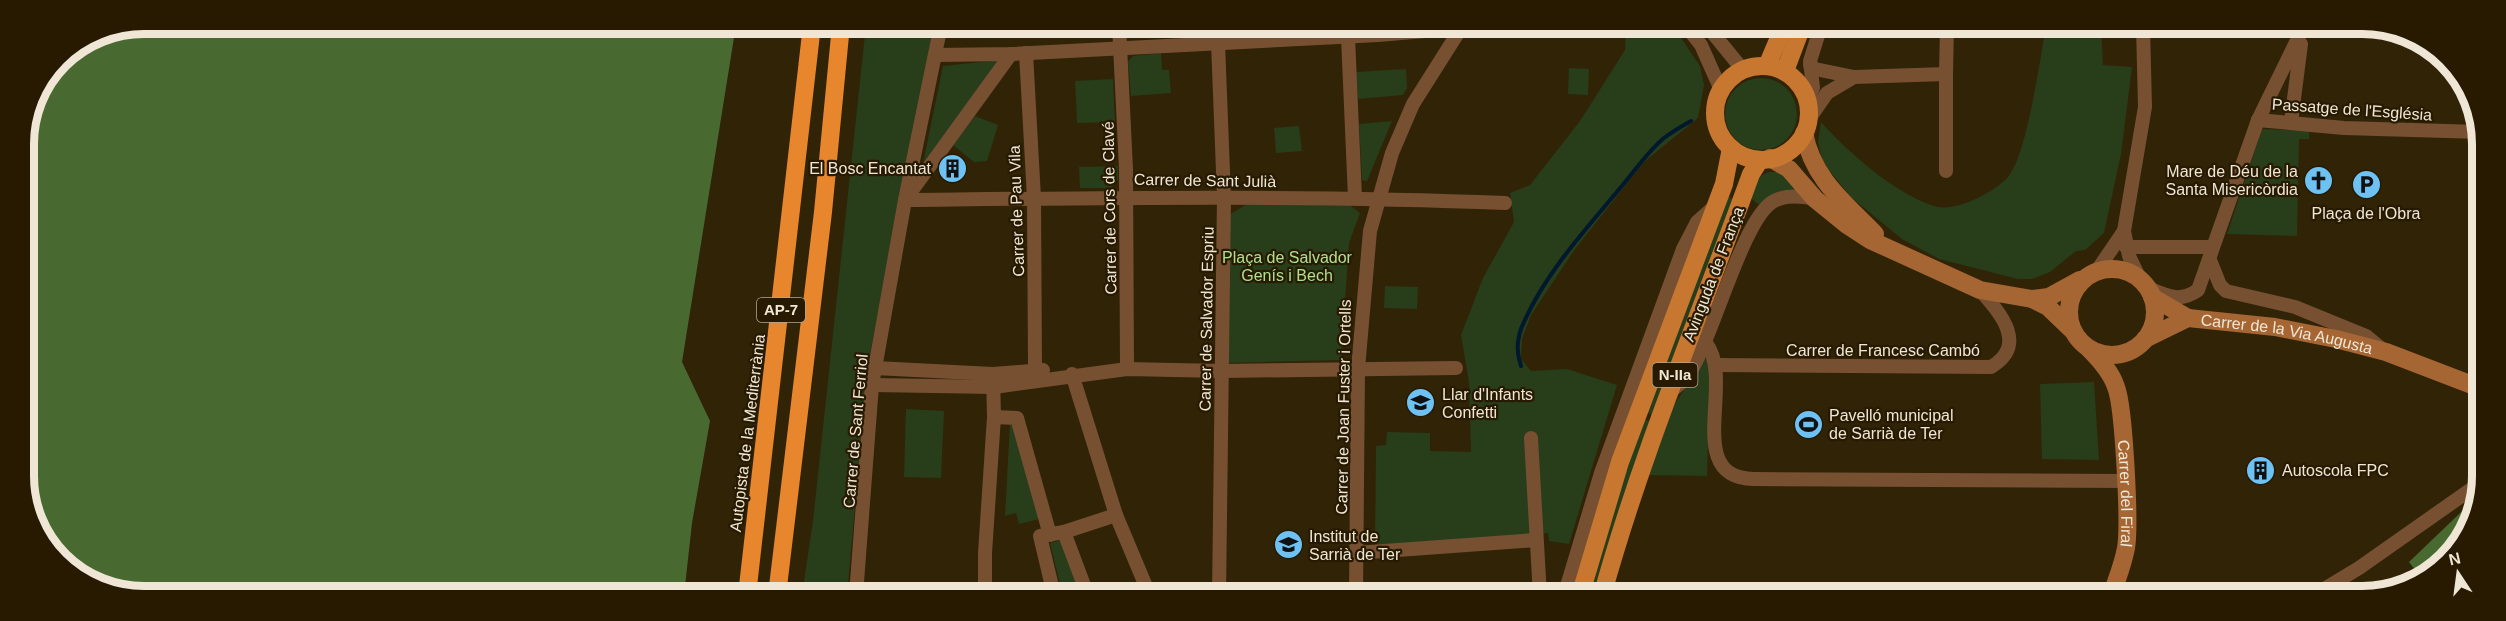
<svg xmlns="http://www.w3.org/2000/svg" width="2506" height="621" viewBox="0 0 2506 621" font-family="Arial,sans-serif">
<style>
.green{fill:#283d1a}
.forest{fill:#486a30}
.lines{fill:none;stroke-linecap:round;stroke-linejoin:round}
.stream{stroke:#00192e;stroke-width:4}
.street{stroke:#775032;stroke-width:14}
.secondary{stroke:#a56633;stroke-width:18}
.primary{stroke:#c87731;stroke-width:18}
.highway{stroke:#e7862c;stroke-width:18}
.labels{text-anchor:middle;stroke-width:4.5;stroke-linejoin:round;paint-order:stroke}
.shield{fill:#271a00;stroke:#b3a995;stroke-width:1.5}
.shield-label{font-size:15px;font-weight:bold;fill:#efe6d5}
.street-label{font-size:16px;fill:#efe6d5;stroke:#271a00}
.poi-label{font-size:16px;fill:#efe6d5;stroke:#271a00;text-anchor:start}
.park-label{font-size:16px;fill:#ade18d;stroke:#271a00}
.rim{fill:none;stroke:#efe6d5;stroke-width:8}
</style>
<rect width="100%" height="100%" fill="#312306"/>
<g class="green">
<polygon points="866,25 934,25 868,365 847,595 802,595 813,521"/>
<polygon points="1626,26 1673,26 1700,66 1704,85 1698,118 1644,162 1575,249 1531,315 1522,339 1521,359 1531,371 1567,369 1617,385 1569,544 1549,541 1548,533 1375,545 1376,446 1386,445 1387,432 1430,433 1430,451 1471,452 1469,382 1461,335 1483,278 1514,222 1510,193 1530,185 1580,121 1625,50"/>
<path d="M 2046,26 L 2101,26 L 2103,65 L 2132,67 L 2121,154 L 2104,233 L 2085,250 L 2076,251 L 2050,272 L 2032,279 L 2018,279 L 1939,259 L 1902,239 L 1852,198 L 1828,169 L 1821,156 L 1818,142 L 1821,122 C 1849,153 1894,193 1934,206 C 1955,213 1995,192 2008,177 C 2027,154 2040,59 2046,26 Z"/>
<polygon points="1161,53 1162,70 1169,70 1171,93 1131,96 1128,62 1133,56"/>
<polygon points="1000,60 922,168 943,66"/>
<polygon points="1569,68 1589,69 1588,95 1568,94"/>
<polygon points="1406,69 1407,88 1403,95 1358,99 1356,72"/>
<circle cx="1761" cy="114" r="36"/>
<polygon points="1113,79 1115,122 1077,123 1075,81"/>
<polygon points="975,116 998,125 987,161 974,162 953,145"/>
<polygon points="1392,121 1367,181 1362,180 1359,124"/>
<polygon points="1299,126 1302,151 1276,153 1274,128"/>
<polygon points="2262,129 2309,131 2309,139 2299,139 2297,236 2227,234"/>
<polygon points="1118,166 1118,180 1111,188 1080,188 1079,167"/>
<polygon points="1769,172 1779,172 1802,192 1761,206 1750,198 1758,177"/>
<polygon points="1727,196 1734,199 1652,415 1646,412"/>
<polygon points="1343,200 1360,213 1349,243 1341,360 1225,363 1229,215 1247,204"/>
<polygon points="1385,286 1418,287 1417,309 1384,308"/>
<polygon points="1707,356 1710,377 1707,476 1647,475 1674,405"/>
<polygon points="2094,382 2099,460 2042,459 2040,384"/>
<polygon points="906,409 944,411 941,478 904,477"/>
<polygon points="1642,418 1650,421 1595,596 1587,596"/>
<polygon points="1010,423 1013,423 1039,519 1019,524 1016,513 1005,516"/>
<polygon points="1062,540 1083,596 1063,596 1050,543"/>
</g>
<g class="forest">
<polygon points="145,24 736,25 682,362 710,421 692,523 684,595 121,595 59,561 26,500 24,137 33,98 60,59 99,33"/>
<polygon points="2480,494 2480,500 2441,567 2420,576 2409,562"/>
</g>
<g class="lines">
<path class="stream" d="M 1521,366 C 1516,352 1517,336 1524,322 C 1546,272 1587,228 1621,187 C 1635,171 1647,152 1664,138 C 1672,132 1682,126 1691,121"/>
<g class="street">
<polyline points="1119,25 1126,169 1127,369"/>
<polyline points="1686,26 1701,45 1721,90"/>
<polyline points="1707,26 1743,70"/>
<polyline points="1713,26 1732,30 1753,26"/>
<polyline points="1348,37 1355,198"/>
<polyline points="1218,43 1224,197 1219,596"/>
<polyline points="1026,53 1034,198 1035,368"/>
<polyline points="936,55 1011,54 1378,35 1461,28 1586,26"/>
<polyline points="1810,65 1815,69 1854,77 1946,74 1947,26"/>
<polyline points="1808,97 1813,88 1810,61 1821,26"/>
<polyline points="1809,119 1827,93 1854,77"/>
<polyline points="2258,120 2344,128 2480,132"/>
<polyline points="2291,122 2301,44"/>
<polyline points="1946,171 1946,74"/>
<polyline points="908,196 1011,54"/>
<path d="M 905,200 C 1105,198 1305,195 1505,203"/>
<polyline points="2126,247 2212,247"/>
<polyline points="2210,260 2220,285 2226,291 2295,307 2366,336 2383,350"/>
<polyline points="2096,272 2124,231"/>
<polyline points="2140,279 2129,256 2124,231 2145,107 2143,26"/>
<path d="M 2148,288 C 2167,296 2180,303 2198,290 L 2258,120 L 2304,26"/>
<path d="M 1706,343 C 1736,381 1682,478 1754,479 L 2125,481"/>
<path d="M 1717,365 L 1991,367 C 2029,344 1999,312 1980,290"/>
<polyline points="875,368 993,374 1043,370"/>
<polyline points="1072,374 1116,515 1150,596"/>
<polyline points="872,385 994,387 1127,369 1221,371 1456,368"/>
<path d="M 1669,393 C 1676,387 1685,381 1689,374 C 1713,338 1743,217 1774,201 C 1787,194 1802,196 1815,199"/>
<polyline points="994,417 1017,418 1050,535"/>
<polyline points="1531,438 1540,596"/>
<polyline points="1064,532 1116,515"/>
<polyline points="1356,553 1536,540"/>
<polyline points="856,595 872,385 905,200 941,25"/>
<polyline points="985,595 985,553 994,417 993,374"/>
<polyline points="1054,595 1040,536 1064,532 1088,596"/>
<polyline points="1356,596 1358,369 1370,231 1392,153 1413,104 1463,25"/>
<polyline points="1564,596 1601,473 1683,249 1697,222 1715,206"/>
<polyline points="2311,597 2359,568 2480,483"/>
</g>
<g class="secondary">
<path d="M 1804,133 C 1813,179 1844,202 1875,234"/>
<polyline points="1770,158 1789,169 1815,199 1847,225 1870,240 1980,290 2032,299 2048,307 2072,330"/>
<circle cx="2112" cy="312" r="43"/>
<polyline points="2152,297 2188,318"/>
<polyline points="2032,299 2049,297 2080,280"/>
<path id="s1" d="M 2145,339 L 2188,318 L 2275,327 L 2336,339 L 2386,352 L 2480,388"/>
<path id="s2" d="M 2089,349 C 2100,360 2111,372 2116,387 C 2124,407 2130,525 2126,548 C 2123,565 2116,581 2111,597"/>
</g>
<g class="primary">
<polyline points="1767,66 1784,26"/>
<circle cx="1762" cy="113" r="47"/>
<polyline points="1785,71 1802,26"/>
<polyline points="1580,596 1620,462 1724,184 1731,148"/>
<path d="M 1602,596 C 1642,452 1700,315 1751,174 L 1760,160"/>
</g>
<g class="highway">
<polyline points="747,595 812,25"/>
<polyline points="777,595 823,212 841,25"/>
</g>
</g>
<defs>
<symbol id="building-disc" viewBox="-11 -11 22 22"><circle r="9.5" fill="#6dc2f3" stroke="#271a00"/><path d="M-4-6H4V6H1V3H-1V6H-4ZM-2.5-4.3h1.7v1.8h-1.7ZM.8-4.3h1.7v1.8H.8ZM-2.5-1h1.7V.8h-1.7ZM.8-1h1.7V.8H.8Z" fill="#111"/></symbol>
<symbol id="church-disc" viewBox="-11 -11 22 22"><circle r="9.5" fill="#6dc2f3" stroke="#271a00"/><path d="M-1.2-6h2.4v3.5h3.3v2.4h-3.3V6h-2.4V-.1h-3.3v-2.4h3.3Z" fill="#111"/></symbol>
<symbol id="parking-disc" viewBox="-11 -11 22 22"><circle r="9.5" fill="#6dc2f3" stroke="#271a00"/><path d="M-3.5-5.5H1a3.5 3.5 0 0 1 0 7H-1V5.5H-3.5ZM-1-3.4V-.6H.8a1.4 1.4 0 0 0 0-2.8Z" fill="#111"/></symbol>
<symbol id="school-disc" viewBox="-11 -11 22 22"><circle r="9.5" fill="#6dc2f3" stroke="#271a00"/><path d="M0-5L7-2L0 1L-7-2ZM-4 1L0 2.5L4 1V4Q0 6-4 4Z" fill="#111"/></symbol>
<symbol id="stadium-disc" viewBox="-11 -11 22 22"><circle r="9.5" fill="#6dc2f3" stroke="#271a00"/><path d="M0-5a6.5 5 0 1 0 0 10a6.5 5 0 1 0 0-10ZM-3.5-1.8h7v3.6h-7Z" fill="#111"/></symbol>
</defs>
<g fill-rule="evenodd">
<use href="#building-disc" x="936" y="152" width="33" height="33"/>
<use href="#church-disc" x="2302" y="164" width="33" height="33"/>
<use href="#parking-disc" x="2350" y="168" width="33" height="33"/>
<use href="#school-disc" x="1404" y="386" width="33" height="33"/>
<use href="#stadium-disc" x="1792" y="408" width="33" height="33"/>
<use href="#building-disc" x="2244" y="454" width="33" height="33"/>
<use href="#school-disc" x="1272" y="528" width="33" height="33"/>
</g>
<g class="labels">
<g class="shield">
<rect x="757" y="298" width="48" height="24" rx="4.5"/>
<rect x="1652.5" y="363" width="45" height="24" rx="4.5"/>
</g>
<g class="shield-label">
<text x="781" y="315">AP-7</text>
<text x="1675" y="380">N-IIa</text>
</g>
<g class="street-label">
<text transform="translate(2352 109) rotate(4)" y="6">Passatge de l'Església</text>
<text transform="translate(1205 180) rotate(1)" y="6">Carrer de Sant Julià</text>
<text transform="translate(1109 208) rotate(-91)" y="6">Carrer de Cors de Clavé</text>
<text transform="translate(1016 211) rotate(-92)" y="6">Carrer de Pau Vila</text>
<text transform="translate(1713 274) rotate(-69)" y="6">Avinguda de França</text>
<text transform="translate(1206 319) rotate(-89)" y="6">Carrer de Salvador Espriu</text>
<text dy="6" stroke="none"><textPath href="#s1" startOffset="148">Carrer de la Via Augusta</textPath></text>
<text x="1883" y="356">Carrer de Francesc Cambó</text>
<text transform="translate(1343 407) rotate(-89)" y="6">Carrer de Joan Fuster i Ortells</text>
<text transform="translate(855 431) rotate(-85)" y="6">Carrer de Sant Ferriol</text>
<text transform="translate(747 433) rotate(-83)" y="6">Autopista de la Mediterrània</text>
<text dy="6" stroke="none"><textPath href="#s2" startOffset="154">Carrer del Firal</textPath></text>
</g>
<g class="poi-label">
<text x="931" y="174" text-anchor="end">El Bosc Encantat</text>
<text x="2298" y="177" text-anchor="end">Mare de Déu de la<tspan x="2298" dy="18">Santa Misericòrdia</tspan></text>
<text x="2366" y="219" text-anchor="middle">Plaça de l'Obra</text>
<text x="1442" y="400">Llar d'Infants<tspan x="1442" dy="18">Confetti</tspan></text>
<text x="1829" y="421">Pavelló municipal<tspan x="1829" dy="18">de Sarrià de Ter</tspan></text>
<text x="2282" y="476">Autoscola FPC</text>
<text x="1309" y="542">Institut de<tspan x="1309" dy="18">Sarrià de Ter</tspan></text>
</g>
<g class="park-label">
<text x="1287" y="263">Plaça de Salvador<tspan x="1287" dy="18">Genís i Bech</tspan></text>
</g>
</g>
<path d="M0 0H2506V621H0ZM144 34H2362A110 110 0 0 1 2472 144V476A110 110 0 0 1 2362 586H144A110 110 0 0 1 34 476V144A110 110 0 0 1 144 34Z" fill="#271a00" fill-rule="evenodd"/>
<path class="rim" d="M144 34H2362A110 110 0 0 1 2472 144V476A110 110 0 0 1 2362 586H144A110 110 0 0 1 34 476V144A110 110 0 0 1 144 34Z"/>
<g transform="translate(2458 573) rotate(347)" stroke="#271a00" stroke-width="4.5" paint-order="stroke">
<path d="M0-4.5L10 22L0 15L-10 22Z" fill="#efe6d5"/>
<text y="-9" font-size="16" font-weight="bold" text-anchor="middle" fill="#efe6d5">N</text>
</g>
</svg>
